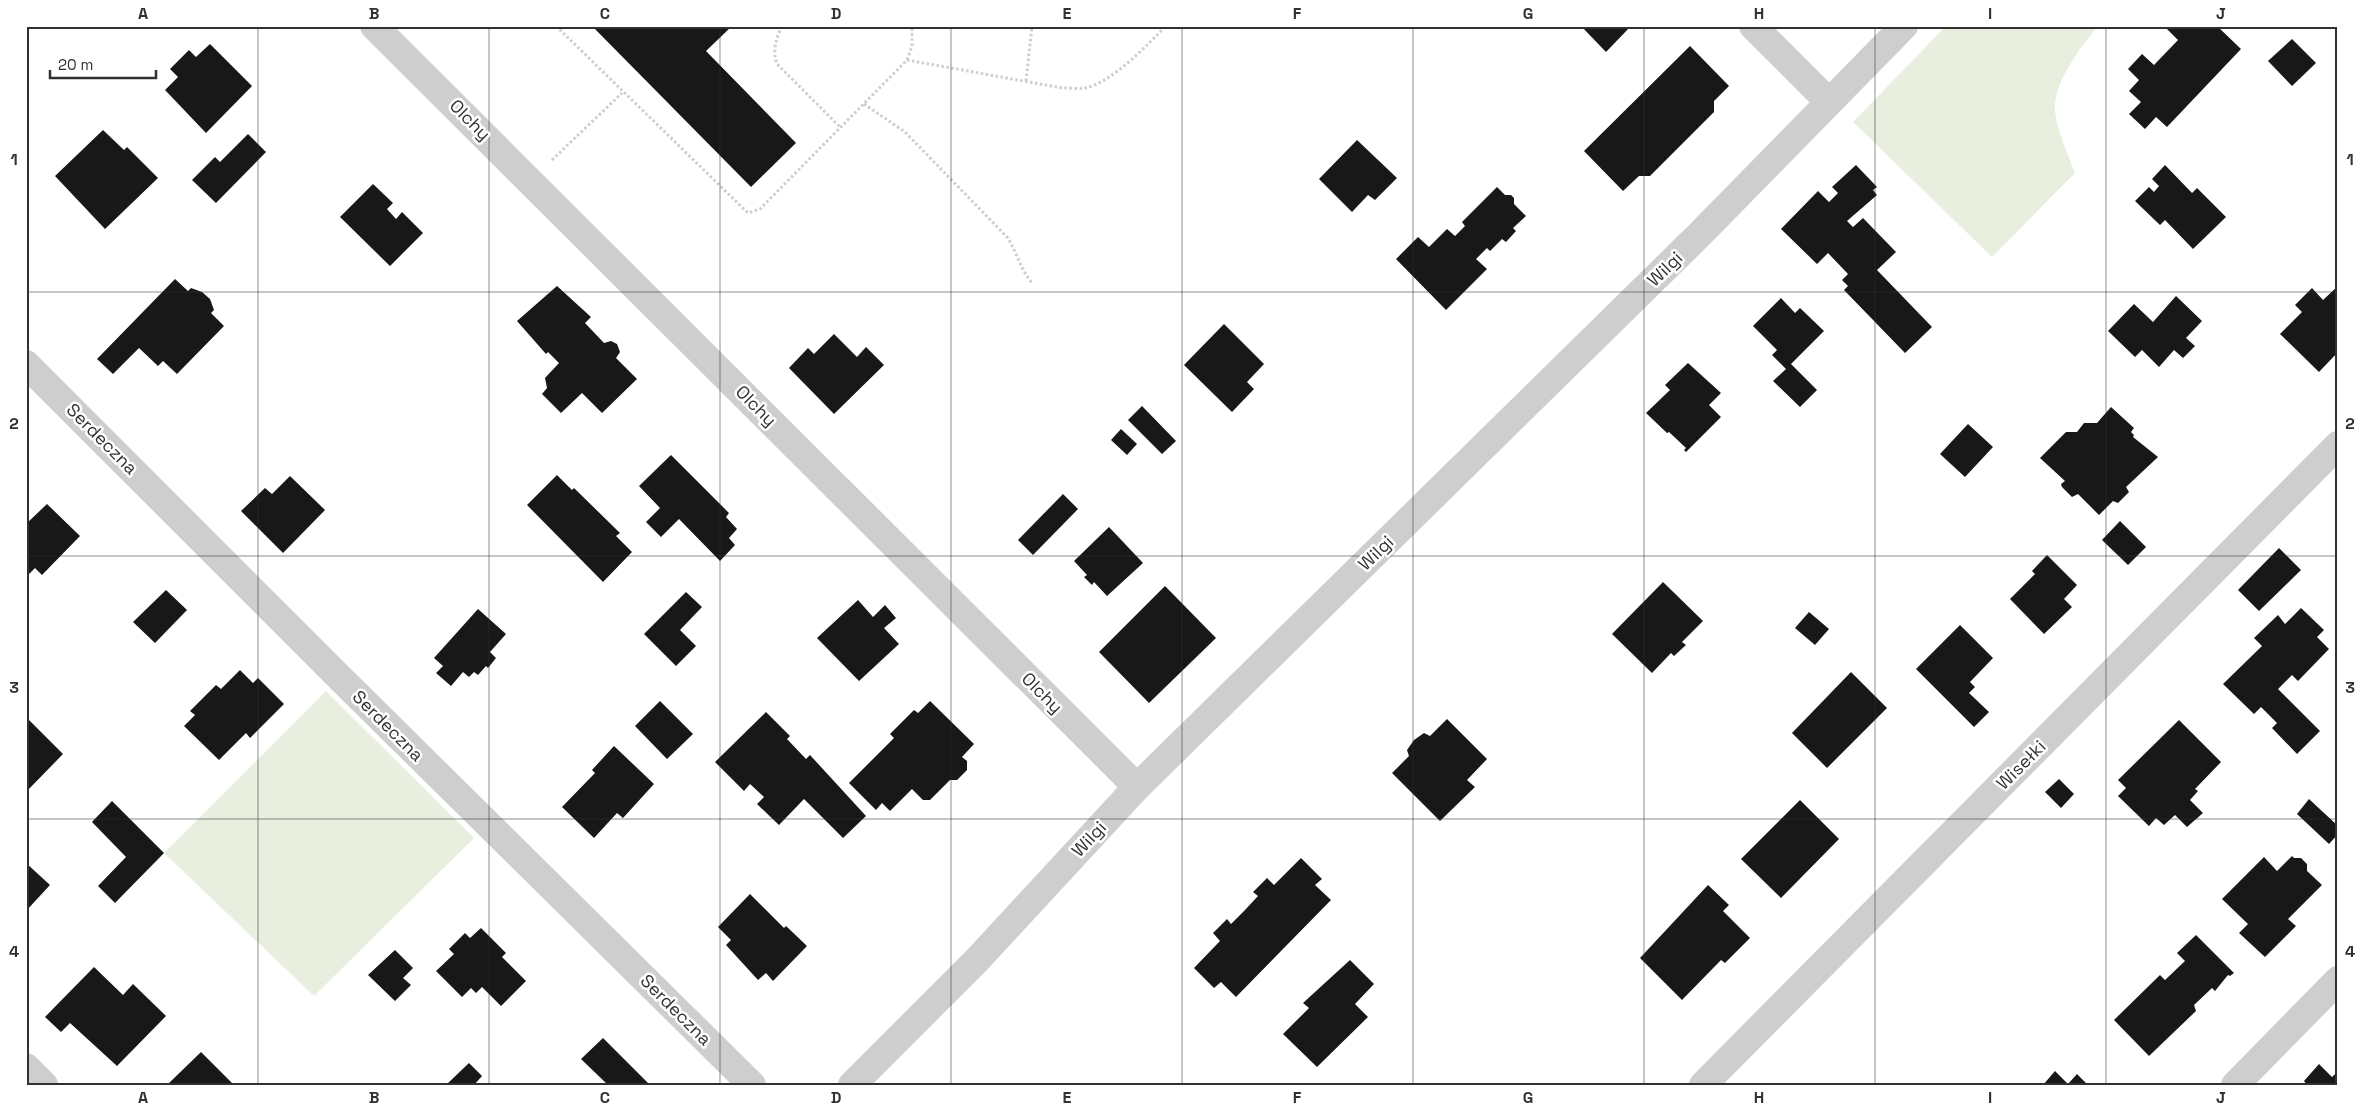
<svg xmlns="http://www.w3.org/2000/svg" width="2364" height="1111" viewBox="0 0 2364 1111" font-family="'Space Grotesk',sans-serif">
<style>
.green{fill:#e8efde}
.building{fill:#181818}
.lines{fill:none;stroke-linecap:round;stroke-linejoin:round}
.path{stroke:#cecece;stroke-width:3;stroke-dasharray:2.5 2.5;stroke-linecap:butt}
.minor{stroke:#cecece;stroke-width:28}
.grid{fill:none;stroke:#313131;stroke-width:1;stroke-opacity:0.55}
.labels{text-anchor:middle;stroke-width:5;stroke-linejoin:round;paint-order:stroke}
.street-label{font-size:18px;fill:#313131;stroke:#fff}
.neatline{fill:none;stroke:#313131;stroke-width:2}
.grid-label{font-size:16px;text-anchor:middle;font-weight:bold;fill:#313131}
</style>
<rect width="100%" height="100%" fill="#fff"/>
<g class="green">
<path d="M 1946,26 L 2098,26 C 2081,47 2053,82 2055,111 C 2057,131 2068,154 2075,173 L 1992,257 L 1853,122 Z"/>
<polygon points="326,691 474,838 314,996 164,853"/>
</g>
<g class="building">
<polygon points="592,26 732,26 706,51 796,143 751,187"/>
<polygon points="1581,26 1631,26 1606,52"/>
<polygon points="2169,26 2217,26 2241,49 2167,127 2156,117 2145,129 2129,114 2141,102 2129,91 2139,80 2128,69 2142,54 2154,65 2178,40 2167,29"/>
<polygon points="2292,39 2316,63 2292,86 2268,61"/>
<polygon points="210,44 252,86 206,133 165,90 178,77 170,69 189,50 196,57"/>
<polygon points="1690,46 1729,86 1714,101 1714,112 1650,176 1639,176 1623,191 1584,151"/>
<polygon points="103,130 124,150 127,147 158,178 105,229 55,176"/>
<polygon points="248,134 266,152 216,203 192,180 215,157 220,162"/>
<polygon points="1357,140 1397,178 1375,200 1368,195 1352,212 1319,179"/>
<polygon points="1856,165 1877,187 1873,190 1877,195 1847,221 1853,227 1863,218 1896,252 1877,270 1932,327 1905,353 1844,290 1848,286 1842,280 1848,274 1828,253 1817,264 1781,229 1818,191 1829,202 1838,193 1832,187"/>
<polygon points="2165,165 2192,193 2197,188 2226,217 2193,249 2165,220 2160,225 2135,201 2149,187 2154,192 2159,186 2152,179"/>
<polygon points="373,184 393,203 387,209 396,219 402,212 423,233 390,266 340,217"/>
<polygon points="1497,187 1505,195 1511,195 1514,198 1514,204 1526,216 1513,228 1516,231 1506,242 1502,239 1490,251 1487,248 1476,259 1487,269 1446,310 1396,259 1418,237 1429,247 1447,229 1455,236 1465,226 1462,222"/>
<polygon points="175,279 188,291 191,288 202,292 210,299 214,310 211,313 224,326 177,374 163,361 158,366 139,348 113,374 97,359"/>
<polygon points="557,286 591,317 585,323 604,343 611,341 617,344 620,352 616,358 637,379 602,413 582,393 561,413 542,394 547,388 545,378 559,363 548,352 546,354 517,321"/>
<polygon points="2338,286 2338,352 2319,372 2280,334 2302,312 2295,305 2312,288 2323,300"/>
<polygon points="2176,296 2202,321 2186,338 2195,346 2183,358 2174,350 2159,367 2142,350 2135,357 2108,331 2134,304 2153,322"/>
<polygon points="1781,298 1795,313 1800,308 1824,331 1791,364 1817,390 1800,407 1773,381 1786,369 1772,355 1777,350 1753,326"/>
<polygon points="1224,324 1264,364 1247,382 1254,389 1232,412 1184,365"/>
<polygon points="834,334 857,357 866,347 884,365 834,414 789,368 808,348 814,354"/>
<polygon points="1688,363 1721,393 1709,405 1721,417 1686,452 1684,450 1686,448 1669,432 1667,433 1646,413 1670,390 1665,385"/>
<polygon points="1142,406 1176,441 1162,454 1128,420"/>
<polygon points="2111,407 2134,428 2131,432 2134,435 2133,437 2158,457 2126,487 2129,492 2118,503 2113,501 2099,515 2078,494 2072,497 2062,487 2061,484 2065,481 2040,458 2066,432 2077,432 2084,423 2097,423"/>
<polygon points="1968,424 1993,447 1965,477 1940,454"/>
<polygon points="1121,429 1137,444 1127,455 1111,440"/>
<polygon points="671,455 729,513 726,517 737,529 729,538 735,545 720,561 679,519 661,537 646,522 660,508 639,486"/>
<polygon points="557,475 572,490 574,488 620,533 616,536 632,552 603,582 527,505"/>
<polygon points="290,476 325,510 283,553 241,511 265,488 272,494"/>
<polygon points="1063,494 1078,509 1033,555 1018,540"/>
<polygon points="47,504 80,536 42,575 35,568 26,577 26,524"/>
<polygon points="2120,521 2146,547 2128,565 2102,540"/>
<polygon points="1109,527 1143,563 1107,596 1094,582 1092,585 1084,577 1087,575 1074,561"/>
<polygon points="2279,548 2301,570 2259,611 2238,590"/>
<polygon points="2047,555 2077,585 2064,599 2072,607 2044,634 2010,599 2035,574 2032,571"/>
<polygon points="1663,582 1703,621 1682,642 1686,645 1674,656 1671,653 1652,673 1612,634"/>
<polygon points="1165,586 1216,638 1149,703 1099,652"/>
<polygon points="166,590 187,610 155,643 133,622"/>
<polygon points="686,592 702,607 680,630 696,646 676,666 644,634"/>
<polygon points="858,600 873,617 885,605 896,618 884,628 899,644 859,681 817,638"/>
<polygon points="2301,608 2324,630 2317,637 2329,649 2298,681 2292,675 2278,689 2320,731 2297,754 2272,728 2277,723 2261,707 2254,714 2223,684 2262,646 2254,638 2278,615 2285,624"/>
<polygon points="478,609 506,634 490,652 496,658 488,668 486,666 478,675 474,672 469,677 463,672 451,686 436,673 443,666 434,658"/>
<polygon points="1809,612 1829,629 1815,645 1795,628"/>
<polygon points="1960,625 1993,658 1970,682 1975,687 1969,693 1989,712 1974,727 1916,669"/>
<polygon points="240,670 253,683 258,678 284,704 250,738 246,733 219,760 184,726 195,715 190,711 216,685 221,689"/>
<polygon points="1851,672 1887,708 1827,768 1792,733"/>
<polygon points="660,701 693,734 667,759 635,726"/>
<polygon points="930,701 974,744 962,757 967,761 967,770 957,780 950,780 930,800 923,800 912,789 890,811 882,803 876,810 849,783 894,738 890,734 914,710 918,713"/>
<polygon points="766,712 790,736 787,739 806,759 810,755 866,816 843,838 804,799 779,825 757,804 764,797 750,784 744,791 715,762"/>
<polygon points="26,717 63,754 26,792"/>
<polygon points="1447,719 1487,759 1467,780 1475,787 1440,821 1392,773 1409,756 1407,750 1414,740 1424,733 1430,736"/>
<polygon points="2179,720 2221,762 2195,789 2198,791 2190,800 2203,813 2187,827 2175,815 2164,825 2156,818 2149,826 2118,796 2126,788 2118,780"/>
<polygon points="614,746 654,784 623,818 617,813 594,838 562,807 595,773 592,770"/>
<polygon points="2059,779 2074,794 2061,808 2045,792"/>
<polygon points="2309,799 2338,826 2338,834 2329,844 2297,814"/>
<polygon points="1800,800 1839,839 1781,898 1741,859"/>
<polygon points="112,801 164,853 115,903 98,886 126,857 92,822"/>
<polygon points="2292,856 2294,858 2301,858 2307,864 2307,871 2322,885 2288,919 2296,926 2265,957 2239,933 2248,924 2222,899 2264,857 2277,871"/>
<polygon points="1301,858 1322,879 1315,885 1331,900 1236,997 1221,982 1214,988 1194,968 1220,941 1213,933 1227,919 1231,924 1245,910 1258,896 1253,892 1267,878 1274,885"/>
<polygon points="26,863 50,885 26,911"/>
<polygon points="1708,885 1729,905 1723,911 1750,938 1725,963 1721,960 1682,1000 1640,958"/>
<polygon points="750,894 784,928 786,926 807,946 773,981 766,973 758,980 726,945 731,940 718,927"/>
<polygon points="481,928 506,953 502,957 526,981 501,1006 482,987 476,993 471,988 462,997 436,971 454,954 449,949 465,933 470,938"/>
<polygon points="2196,935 2234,973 2230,976 2228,975 2215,991 2212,988 2194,1005 2196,1011 2149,1056 2114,1020 2160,975 2165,980 2185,961 2177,953"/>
<polygon points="395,950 413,968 403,978 411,985 395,1001 368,975"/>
<polygon points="1350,960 1374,984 1355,1004 1368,1017 1317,1067 1283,1034 1309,1008 1303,1003"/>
<polygon points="94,967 123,995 133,984 166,1016 117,1066 70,1023 61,1032 45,1017"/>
<polygon points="603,1038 650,1085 608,1085 581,1059"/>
<polygon points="201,1052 234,1085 167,1085"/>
<polygon points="469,1063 482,1076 474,1085 446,1085"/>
<polygon points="2319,1064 2332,1077 2338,1071 2338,1085 2307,1085 2304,1081"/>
<polygon points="2055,1071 2068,1084 2077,1074 2088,1085 2043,1085"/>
</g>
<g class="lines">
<g class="path">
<polyline points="556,26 748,213 760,209 907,60 912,46 912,26"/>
<path d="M 782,26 C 776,39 772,50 777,64 L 840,127"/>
<path d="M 907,60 L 1062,88 C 1069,88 1078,89 1085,88 C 1113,82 1146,46 1166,26"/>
<polyline points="1026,81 1032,26"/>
<path d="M 864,104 L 905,132 L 1007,237 C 1017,252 1021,271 1033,284"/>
<polyline points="552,160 622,93"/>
</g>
<g class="minor">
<polyline points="374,26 1137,787"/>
<polyline points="1753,26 1829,102"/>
<polyline points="26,364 337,675 752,1085"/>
<polyline points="26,1067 44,1085"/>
<polyline points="852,1085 978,959 1137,787 1700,234 1904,26"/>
<polyline points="1703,1085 2338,445"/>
<polyline points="2235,1085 2338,980"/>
</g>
</g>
<path class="grid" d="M 258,26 L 258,1085M 489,26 L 489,1085M 720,26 L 720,1085M 951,26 L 951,1085M 1182,26 L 1182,1085M 1413,26 L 1413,1085M 1644,26 L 1644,1085M 1875,26 L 1875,1085M 2106,26 L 2106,1085M 26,292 L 2338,292M 26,556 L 2338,556M 26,819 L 2338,819"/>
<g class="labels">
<g class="street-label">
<text transform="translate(470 120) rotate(45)" y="6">Olchy</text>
<text transform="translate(1665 269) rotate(-44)" y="6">Wilgi</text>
<text transform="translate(756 406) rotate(45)" y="6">Olchy</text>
<text transform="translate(102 439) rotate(45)" y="6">Serdeczna</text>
<text transform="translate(1376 553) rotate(-44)" y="6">Wilgi</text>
<text transform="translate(1042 693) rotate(45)" y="6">Olchy</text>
<text transform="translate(388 726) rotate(45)" y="6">Serdeczna</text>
<text transform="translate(2021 765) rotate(-45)" y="6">Wisełki</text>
<text transform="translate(1089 839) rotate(-47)" y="6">Wilgi</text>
<text transform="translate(676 1010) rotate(45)" y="6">Serdeczna</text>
</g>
</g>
<rect width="2364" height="1111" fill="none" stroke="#ffffff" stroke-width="55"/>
<path d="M50 70v8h106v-8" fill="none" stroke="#313131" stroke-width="2.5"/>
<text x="58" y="70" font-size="15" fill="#313131" stroke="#ffffff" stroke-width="4" paint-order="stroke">20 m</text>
<rect x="28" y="28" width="2308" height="1056" class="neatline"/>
<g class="grid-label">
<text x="143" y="19">A</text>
<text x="374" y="19">B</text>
<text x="605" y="19">C</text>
<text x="836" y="19">D</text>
<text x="1067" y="19">E</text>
<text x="1297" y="19">F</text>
<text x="1528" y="19">G</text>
<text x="1759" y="19">H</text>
<text x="1990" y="19">I</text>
<text x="2221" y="19">J</text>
<text x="14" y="165">1</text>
<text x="2350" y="165">1</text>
<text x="14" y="429">2</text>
<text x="2350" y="429">2</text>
<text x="14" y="693">3</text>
<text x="2350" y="693">3</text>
<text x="14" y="957">4</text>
<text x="2350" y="957">4</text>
<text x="143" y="1103">A</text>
<text x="374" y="1103">B</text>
<text x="605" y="1103">C</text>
<text x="836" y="1103">D</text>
<text x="1067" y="1103">E</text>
<text x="1297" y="1103">F</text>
<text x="1528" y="1103">G</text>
<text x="1759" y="1103">H</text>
<text x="1990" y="1103">I</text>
<text x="2221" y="1103">J</text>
</g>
</svg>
